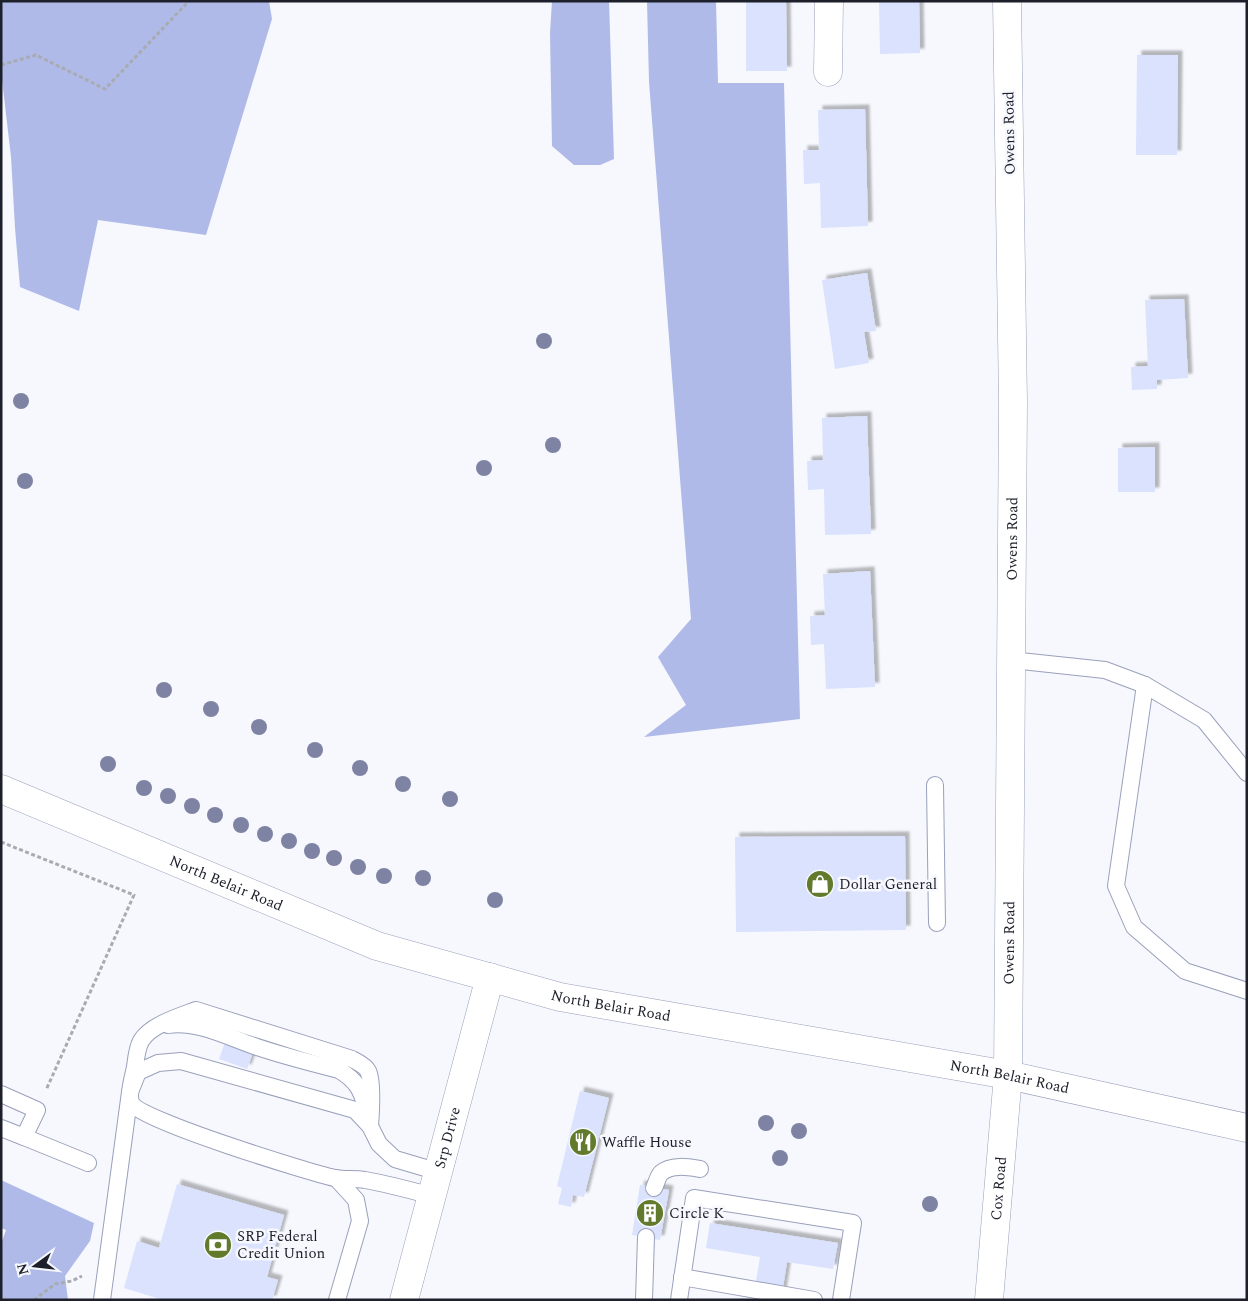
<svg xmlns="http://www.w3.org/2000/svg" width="1248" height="1301" viewBox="0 0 1248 1301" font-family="Spectral,serif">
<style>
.forest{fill:#afbae8}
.building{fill:#dae2fe;filter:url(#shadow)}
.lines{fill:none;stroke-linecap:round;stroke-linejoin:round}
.lane-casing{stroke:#99a0ba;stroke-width:18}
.street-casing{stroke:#99a0ba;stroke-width:29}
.secondary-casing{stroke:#99a0ba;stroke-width:29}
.path{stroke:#a8abb2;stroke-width:3;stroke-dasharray:4 2.5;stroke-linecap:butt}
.lane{stroke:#fff;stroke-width:16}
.street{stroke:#fff;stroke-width:28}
.secondary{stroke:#fff;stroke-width:28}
.tree{fill:#7f83a3}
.labels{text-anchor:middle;stroke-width:5;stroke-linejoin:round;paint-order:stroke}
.street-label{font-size:15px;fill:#1d202a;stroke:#f6f8fe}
.poi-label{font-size:15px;fill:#1d202a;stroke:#f6f8fe;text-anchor:start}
</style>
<defs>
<filter id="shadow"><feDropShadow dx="4.5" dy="-4.5" stdDeviation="1" flood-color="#0004"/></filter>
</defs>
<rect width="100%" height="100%" fill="#f6f8fe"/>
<g class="forest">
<polygon points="1,1 269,1 272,19 206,235 98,220 79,311 20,287 15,228 11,157 1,71"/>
<polygon points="552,1 609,1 614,159 600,165 574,165 552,146 550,33"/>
<polygon points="647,1 716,1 718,83 784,83 800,719 644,737 686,705 658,657 691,619 649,82"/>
<polygon points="1,1180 94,1223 90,1241 65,1276 68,1300 1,1300 1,1244 6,1230 1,1228"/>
</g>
<g class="building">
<polygon points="746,1 786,1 787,71 746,71"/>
<polygon points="879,1 919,1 920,53 880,54"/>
<polygon points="1137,55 1178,55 1177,155 1136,155"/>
<polygon points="865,109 868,226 821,228 820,183 804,184 803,150 819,150 818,110"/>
<polygon points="867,273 876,331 864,332 869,363 835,369 822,280"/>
<polygon points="1184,299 1188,378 1157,380 1157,389 1132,390 1131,367 1148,366 1145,300"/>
<polygon points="867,416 871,534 825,535 824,489 808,490 807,461 823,460 822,418"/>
<polygon points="1155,447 1155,492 1118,492 1118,448"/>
<polygon points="870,571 875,687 826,689 824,644 811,645 810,616 825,615 823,574"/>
<polygon points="905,836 906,930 736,932 735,837"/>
<polygon points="228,1034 256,1044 247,1069 219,1059"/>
<polygon points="580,1091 609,1098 584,1197 573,1195 571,1207 558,1204 562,1188 557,1186"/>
<polygon points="177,1184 284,1215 267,1277 278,1280 272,1300 163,1300 124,1288 137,1241 159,1248"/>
<polygon points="640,1185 669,1190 660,1240 632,1235"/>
<polygon points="710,1223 838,1243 833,1269 787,1262 781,1300 753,1300 760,1257 706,1248"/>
</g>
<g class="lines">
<defs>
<g id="lane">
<polyline points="1011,660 1105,670 1145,685 1204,720 1247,773"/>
<polyline points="1145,685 1116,886 1134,927 1185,971 1247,991"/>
<polyline points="935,785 937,923"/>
<path d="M 168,1025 C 196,1020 230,1038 257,1047 C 284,1056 311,1063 339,1070 C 356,1080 362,1090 366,1109"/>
<polyline points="1,1094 37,1110 24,1137 88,1163"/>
<path d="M 370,1126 C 371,1113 373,1081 368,1071 C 365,1065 357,1062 352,1059 L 196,1010 C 180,1016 150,1025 141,1041 C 137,1048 136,1059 135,1067 C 133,1077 127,1096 132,1104 C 143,1121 308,1172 335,1178 C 345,1180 355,1178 365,1180 C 388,1184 410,1190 432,1196"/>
<polyline points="1,1128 24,1137"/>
<polyline points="336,1178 356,1200 360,1221 337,1300"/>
<path d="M 654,1188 C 656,1184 658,1176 661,1173 C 671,1164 688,1167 700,1169"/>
<polyline points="682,1277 814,1300"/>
<polyline points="102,1300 130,1092 138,1072 158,1063 181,1061 355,1110 370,1126 379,1144 395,1159 439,1172"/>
<polyline points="644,1300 646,1237"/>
<polyline points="679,1300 694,1198 853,1223 841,1300"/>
</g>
<g id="street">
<polyline points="828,72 829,1"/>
<path id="s1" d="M 404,1300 L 490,977"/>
</g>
<g id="secondary">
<path id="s2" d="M 1,789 L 377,946 L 560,997 L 1008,1075 L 1247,1128"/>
<path id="s3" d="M 989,1300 L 1008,1075 L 1013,403 L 1007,1"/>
</g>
</defs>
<use href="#lane" class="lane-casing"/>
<use href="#street" class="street-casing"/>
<use href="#secondary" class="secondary-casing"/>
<g class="path">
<polyline points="1,65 36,55 105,89 189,1"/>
<polyline points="1,842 134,895 46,1090"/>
<polyline points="34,1300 55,1284 72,1281 82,1276"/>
</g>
<use href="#lane" class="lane"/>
<use href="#street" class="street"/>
<use href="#secondary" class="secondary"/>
</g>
<g class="tree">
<circle cx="544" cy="341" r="8"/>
<circle cx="21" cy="401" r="8"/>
<circle cx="553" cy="445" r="8"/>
<circle cx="484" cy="468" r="8"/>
<circle cx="25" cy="481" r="8"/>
<circle cx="164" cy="690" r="8"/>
<circle cx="211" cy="709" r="8"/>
<circle cx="259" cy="727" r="8"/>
<circle cx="315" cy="750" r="8"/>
<circle cx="108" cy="764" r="8"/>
<circle cx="360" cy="768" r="8"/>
<circle cx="403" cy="784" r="8"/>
<circle cx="144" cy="788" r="8"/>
<circle cx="168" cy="796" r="8"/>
<circle cx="450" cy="799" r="8"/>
<circle cx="192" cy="806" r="8"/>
<circle cx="215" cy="815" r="8"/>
<circle cx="241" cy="825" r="8"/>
<circle cx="265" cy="834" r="8"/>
<circle cx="289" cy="841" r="8"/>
<circle cx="312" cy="851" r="8"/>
<circle cx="334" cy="858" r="8"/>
<circle cx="358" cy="867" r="8"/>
<circle cx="384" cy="876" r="8"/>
<circle cx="423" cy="878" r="8"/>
<circle cx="495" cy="900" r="8"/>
<circle cx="766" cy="1123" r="8"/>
<circle cx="799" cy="1131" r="8"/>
<circle cx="780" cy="1158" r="8"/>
<circle cx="930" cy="1204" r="8"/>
</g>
<defs>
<symbol id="shop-disc" viewBox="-11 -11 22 22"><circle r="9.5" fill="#627a2c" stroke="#f6f8fe"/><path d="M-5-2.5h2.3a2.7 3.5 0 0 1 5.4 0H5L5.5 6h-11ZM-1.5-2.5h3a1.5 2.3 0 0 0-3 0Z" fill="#fff"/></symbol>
<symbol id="restaurant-disc" viewBox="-11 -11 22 22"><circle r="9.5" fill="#627a2c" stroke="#f6f8fe"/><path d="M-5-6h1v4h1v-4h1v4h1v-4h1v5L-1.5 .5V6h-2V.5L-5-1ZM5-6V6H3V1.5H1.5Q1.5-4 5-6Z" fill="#fff"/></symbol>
<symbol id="building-disc" viewBox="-11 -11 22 22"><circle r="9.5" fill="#627a2c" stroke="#f6f8fe"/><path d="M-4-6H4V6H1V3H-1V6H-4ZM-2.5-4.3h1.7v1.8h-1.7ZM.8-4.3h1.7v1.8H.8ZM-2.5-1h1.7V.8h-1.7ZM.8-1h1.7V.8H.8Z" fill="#fff"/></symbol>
<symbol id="bank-disc" viewBox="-11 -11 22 22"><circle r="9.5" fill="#627a2c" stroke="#f6f8fe"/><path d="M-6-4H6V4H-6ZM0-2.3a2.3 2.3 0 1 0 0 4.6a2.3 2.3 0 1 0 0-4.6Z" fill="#fff"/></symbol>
</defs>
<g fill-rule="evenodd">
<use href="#shop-disc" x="804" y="868" width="32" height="32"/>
<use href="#restaurant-disc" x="567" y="1126" width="32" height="32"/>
<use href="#building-disc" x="634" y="1197" width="32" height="32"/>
<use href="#bank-disc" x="202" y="1229" width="32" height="32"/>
</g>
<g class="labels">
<g class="street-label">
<text transform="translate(1009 133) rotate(-91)" y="5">Owens Road</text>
<text dy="5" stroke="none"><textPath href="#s3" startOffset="762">Owens Road</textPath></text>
<text dy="5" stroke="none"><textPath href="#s2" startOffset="244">North Belair Road</textPath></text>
<text dy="5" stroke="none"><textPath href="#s3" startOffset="358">Owens Road</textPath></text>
<text dy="5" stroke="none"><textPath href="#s2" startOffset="649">North Belair Road</textPath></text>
<text dy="5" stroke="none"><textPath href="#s2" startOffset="1054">North Belair Road</textPath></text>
<text dy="5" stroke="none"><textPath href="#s1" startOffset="168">Srp Drive</textPath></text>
<text dy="5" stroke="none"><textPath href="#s3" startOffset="112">Cox Road</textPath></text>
</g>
<g class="poi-label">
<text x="839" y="889">Dollar General</text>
<text x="602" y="1147">Waffle House</text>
<text x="669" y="1218">Circle K</text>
<text x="237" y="1241">SRP Federal<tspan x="237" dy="17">Credit Union</tspan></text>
</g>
</g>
<rect width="1248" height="1301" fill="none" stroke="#1d202a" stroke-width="5"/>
<g transform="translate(35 1266) rotate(255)" stroke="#f6f8fe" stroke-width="4" paint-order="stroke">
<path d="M0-4L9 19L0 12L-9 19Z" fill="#1d202a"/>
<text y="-8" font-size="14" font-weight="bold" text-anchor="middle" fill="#1d202a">N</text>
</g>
</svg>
